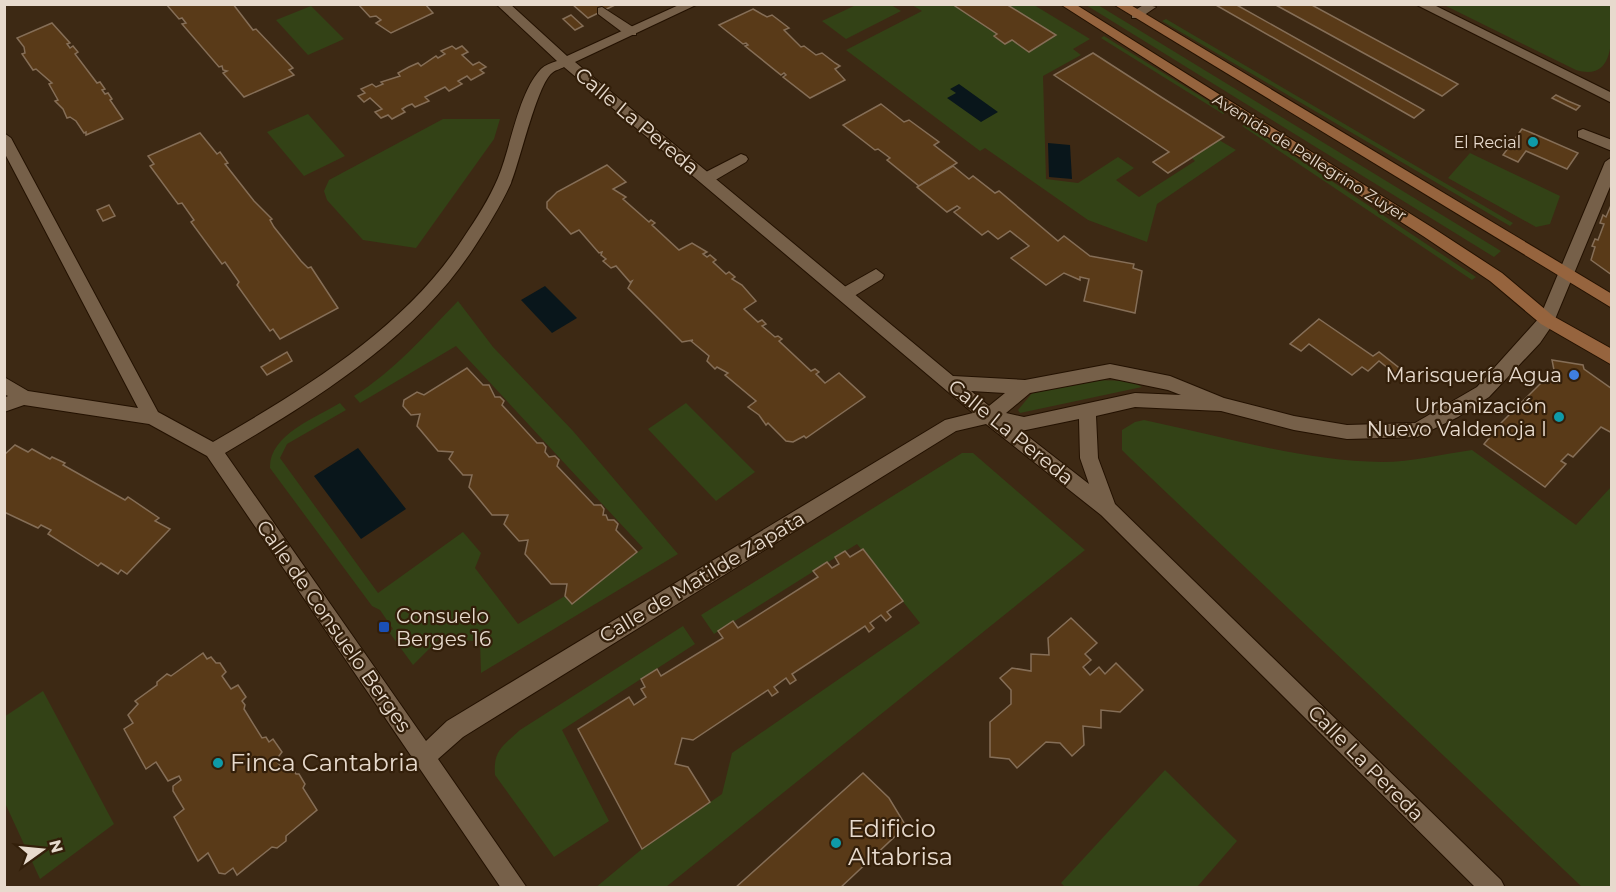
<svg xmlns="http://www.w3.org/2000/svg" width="1616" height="892" viewBox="0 0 1616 892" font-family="Montserrat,sans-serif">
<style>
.green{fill:#334216}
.water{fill:#09161b}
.building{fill:#593a18;stroke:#856e57;stroke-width:1.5}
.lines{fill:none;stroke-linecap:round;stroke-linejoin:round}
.lane-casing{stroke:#231100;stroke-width:2}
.street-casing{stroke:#231100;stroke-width:2}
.secondary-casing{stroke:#231100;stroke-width:2}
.lane{fill:#766049;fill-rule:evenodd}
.street{fill:#766049;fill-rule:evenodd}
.secondary{fill:#96643e;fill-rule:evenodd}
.culture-dot{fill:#0f9aa8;stroke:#331f0a;stroke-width:2}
.shop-dot{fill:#3f7fe0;stroke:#331f0a;stroke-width:2}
.transit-dot{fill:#1a4fb4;stroke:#331f0a;stroke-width:2}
.labels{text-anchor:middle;stroke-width:4.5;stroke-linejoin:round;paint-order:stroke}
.far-poi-label{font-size:16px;fill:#e7dacd;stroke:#331f0a;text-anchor:end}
.far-street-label{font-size:16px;fill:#e7dacd;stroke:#331f0a}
.street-label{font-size:20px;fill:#e7dacd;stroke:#331f0a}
.poi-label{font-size:20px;fill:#e7dacd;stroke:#331f0a;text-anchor:end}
.near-poi-label{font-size:24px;fill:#e7dacd;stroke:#331f0a;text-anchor:start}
</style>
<rect width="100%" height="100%" fill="#3d2914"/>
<g class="green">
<polygon points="856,5 891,5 901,11 846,39 822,21"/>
<polygon points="912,5 1034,5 1090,39 1073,49 1081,55 1043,76 1046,179 1078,183 1118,157 1134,168 1116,180 1139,197 1195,161 1192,158 1219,140 1236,150 1157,204 1147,242 1088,220 985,148 980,151 846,50 922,11"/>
<polygon points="1086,5 1098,5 1501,251 1494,257"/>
<path d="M 1444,5 L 1611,5 C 1612,37 1616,82 1576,70 Z"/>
<polygon points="311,6 344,39 308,55 276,20"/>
<polygon points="1166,19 1513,223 1510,226 1162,21"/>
<polygon points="1104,36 1226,112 1223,114 1101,38"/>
<polygon points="308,114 345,156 304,176 267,132"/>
<polygon points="443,119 500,119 494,139 416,248 363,240 327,200 324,191 329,180"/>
<polygon points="1246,124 1476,277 1472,280 1242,126"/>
<polygon points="1470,153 1560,196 1550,224 1536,227 1448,178"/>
<path d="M 458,301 L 493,347 L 573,431 L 678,554 L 481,673 L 480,642 L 441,637 L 413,665 L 389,632 L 393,629 L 380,610 L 372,606 L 270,468 C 269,435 315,418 340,403 L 346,410 L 287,444 L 280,458 L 378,593 L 463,532 L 481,553 L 475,568 L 518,624 L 565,596 L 572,603 L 643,548 L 456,346 L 360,403 L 354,396 C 394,371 425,335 458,301 Z"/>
<polygon points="1096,380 1130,381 1142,387 1020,413 1018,410 1033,392"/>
<polygon points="686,403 755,472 716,501 648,429"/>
<path d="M 1144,420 C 1221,436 1302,461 1382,462 C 1412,462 1443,454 1472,450 L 1576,525 L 1611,487 L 1611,887 L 1582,887 L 1130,458 L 1122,450 L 1122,430 L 1135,422 Z"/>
<polygon points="962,453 973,453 1085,550 666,887 595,888 642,849 722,794 732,753 920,623 857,544 714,634 701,615"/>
<path d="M 683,626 L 695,644 L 562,730 L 609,821 L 554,857 L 495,775 C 493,750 503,746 520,730 Z"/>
<polygon points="43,691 114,824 40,879 5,803 4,717"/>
<polygon points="1165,770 1237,841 1197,887 1065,887 1061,883"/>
</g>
<g class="water">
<polygon points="959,84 998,112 981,122 947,98 956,93 950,89"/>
<polygon points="1048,143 1070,145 1072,179 1049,177"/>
<polygon points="545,286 577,318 552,333 521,300"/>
<polygon points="358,448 406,509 361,539 314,476"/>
</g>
<g class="building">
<polygon points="166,4 233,4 253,30 256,29 293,68 289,70 294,75 244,97 223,73 227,71 223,70 222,66 219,67 182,24 186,23 182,18 179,19"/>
<polygon points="358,4 425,4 433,13 391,33 376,23 381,20 376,16 370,17"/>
<polygon points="572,4 617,4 588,18"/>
<polygon points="952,4 1006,4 1056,35 1029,52 1012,40 1005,44 994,36 997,34"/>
<polygon points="1214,4 1235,4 1424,110 1414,118"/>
<polygon points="1274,4 1310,4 1458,84 1442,96"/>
<polygon points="753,9 767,17 772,15 789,28 784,30 801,47 804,46 816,55 822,53 835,63 840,66 835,69 845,80 810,98 783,77 786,75 784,73 781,75 745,46 748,45 746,43 743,44 719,25"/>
<polygon points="571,15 583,26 575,30 563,19"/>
<polygon points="52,23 70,43 67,44 70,48 73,46 78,52 75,54 97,83 100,82 105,89 102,90 105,94 108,93 112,99 110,100 123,119 86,135 86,132 84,133 76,121 70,117 67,118 63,109 55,101 58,100 49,84 52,83 36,69 33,70 22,54 25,53 24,47 17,38"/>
<polygon points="452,46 456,49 462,46 468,52 462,55 473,65 479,62 486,67 480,70 484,73 471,80 467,76 458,81 462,84 449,91 445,87 425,97 429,101 415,107 412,104 407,106 402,109 405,112 392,119 388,115 381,118 375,112 382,109 370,98 364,102 358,96 365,93 361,89 372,84 376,87 383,84 381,82 400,76 398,73 409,67 418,63 421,66 436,56 438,58 445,54 441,51"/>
<polygon points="1093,53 1161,97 1224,137 1168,173 1153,162 1169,152 1054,75"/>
<polygon points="1556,95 1568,101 1580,106 1576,110 1552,98"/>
<polygon points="881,104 904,122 909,120 939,142 934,145 957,163 919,186 887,160 890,158 878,149 875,150 843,125"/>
<polygon points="1522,129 1532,133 1578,153 1567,169 1526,151 1518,162 1503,155"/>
<polygon points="200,133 217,154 220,152 228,163 225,164 254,201 272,219 270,220 274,227 301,261 308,268 311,267 338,308 280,339 273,329 270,331 237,285 239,282 225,262 222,264 191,222 194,220 182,203 178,204 150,166 154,164 148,156"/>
<polygon points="607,165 626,182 613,189 626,197 623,199 649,222 651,220 655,223 652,225 679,250 692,243 707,252 703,254 707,257 710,255 716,260 713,262 726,274 729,272 735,277 732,279 742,285 756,301 744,309 758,322 762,320 766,324 762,326 775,337 778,336 782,339 779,341 811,371 815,369 819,372 816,374 825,383 839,373 865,397 806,438 804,436 793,442 786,441 768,423 766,425 759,415 748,407 756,401 725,375 728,373 717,367 715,369 707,361 709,356 691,341 693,340 682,342 628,288 632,281 630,282 616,266 611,268 603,261 606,259 601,255 602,252 599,253 579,230 571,234 547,208 547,202 557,192"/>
<polygon points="953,166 969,179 973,176 995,193 999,191 1058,241 1064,236 1090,256 1134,264 1133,268 1142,271 1135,313 1084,301 1089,279 1080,277 1080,280 1064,273 1046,285 1011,258 1029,246 1019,238 1010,231 998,239 988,231 982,235 954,212 960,208 957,206 947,212 917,187"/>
<polygon points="1612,203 1612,275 1591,260 1595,247 1592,246 1595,239 1598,240 1604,224 1600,223 1603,215 1606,217"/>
<polygon points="109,205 115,216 103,221 97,210"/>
<polygon points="1319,319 1373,356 1379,352 1412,378 1404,381 1379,361 1368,371 1362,367 1352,375 1309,344 1301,351 1290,344"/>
<polygon points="287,352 292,361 267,375 261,367"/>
<polygon points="1552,360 1583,365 1584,369 1612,389 1612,433 1601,427 1573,457 1568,454 1561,461 1566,464 1545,487 1484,444 1489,438 1487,436 1492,432 1494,433 1497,431 1495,429 1554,370"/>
<polygon points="467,368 483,385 489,385 495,397 500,397 504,401 502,405 537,443 543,443 546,447 545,452 549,457 555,456 559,460 557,466 594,505 601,505 604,509 603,515 606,515 608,520 614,520 618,524 616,530 637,552 572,604 565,596 567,584 551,584 525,554 528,540 519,541 504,524 508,515 492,515 469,487 472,475 463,475 449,459 453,452 438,451 417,426 420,414 411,415 403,406 404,400 417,392 424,395"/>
<polygon points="15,445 28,452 32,449 50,459 52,457 65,463 63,465 125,500 128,497 159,518 155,521 170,529 127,574 121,570 118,574 101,563 98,566 95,564 48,534 51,530 41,525 38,528 4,512 4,455"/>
<polygon points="863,549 903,601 887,612 891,617 886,621 881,615 870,623 874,628 869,632 865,626 792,674 796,680 790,684 786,678 774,687 778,692 772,696 768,690 693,740 682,738 675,764 688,767 710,802 642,849 578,729 629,697 634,705 646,697 641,689 645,687 641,679 657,669 661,676 723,638 718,631 733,621 738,628 818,577 813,571 827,562 832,568 839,564 835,557 845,551 850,557"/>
<polygon points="1071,618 1097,643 1085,654 1091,660 1083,667 1090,675 1099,667 1105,674 1116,663 1143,690 1120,712 1101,710 1101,728 1083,726 1084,745 1072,756 1060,743 1046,742 1017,768 1009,759 990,757 990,722 1011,704 1011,690 1000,678 1012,668 1031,671 1031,654 1049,655 1048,638"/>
<polygon points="203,653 207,659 211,657 216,663 220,663 226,672 222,676 231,689 238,685 246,697 242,701 245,705 244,709 262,738 266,737 269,742 273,739 282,752 276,760 284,771 291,766 296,774 299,774 305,784 303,788 317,810 286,836 286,841 277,848 272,847 237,875 233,868 225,874 219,873 208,853 198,861 174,817 184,809 173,791 173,786 181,780 179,776 168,781 156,762 146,769 124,729 133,723 128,715 138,704 135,701 157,685 157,682 167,674 171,676"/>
<polygon points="863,773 889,798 906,826 840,888 735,888"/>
</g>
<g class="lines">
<defs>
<g id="lane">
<polygon points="1145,4 1156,7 1140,18 1132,18 1132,12"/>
<polygon points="602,7 636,29 636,35 626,35 598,14 598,8"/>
<polygon points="1583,129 1612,140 1612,151 1578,137 1578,131"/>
<polygon points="741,154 746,156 748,159 746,162 712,182 702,182 700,178 702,174"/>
<polygon points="876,269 884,275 882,279 851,298 839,298 837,294 839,290"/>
</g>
<g id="street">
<path d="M 496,4 L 510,4 L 567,56 L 681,4 L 698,4 L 575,62 L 953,376 L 1025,380 L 1110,364 L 1170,376 L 1224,398 L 1294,416 L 1347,425 L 1415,423 L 1477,387 L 1540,317 L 1605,162 L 1612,157 L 1612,182 L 1553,324 L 1540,343 L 1489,397 L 1458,417 L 1417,437 L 1347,439 L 1294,430 L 1221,411 L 1135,407 L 1096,416 L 1098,458 L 1115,504 L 1501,880 L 1505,888 L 1476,888 L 1101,515 L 986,424 L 956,431 L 463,737 L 438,759 L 527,888 L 501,888 L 207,456 L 149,424 L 24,405 L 4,412 L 4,398 L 8,396 L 4,394 L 4,377 L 28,391 L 138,408 L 4,152 L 4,133 L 11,138 L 158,412 L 213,442 C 304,389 406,328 464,237 C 477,218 489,199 498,178 C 511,147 518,93 541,69 C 545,65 551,63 557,61 ZM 564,67 L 973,413 L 945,420 L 447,721 L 426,741 L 225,453 C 316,399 416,338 475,246 C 488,226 501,205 511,183 C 520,161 537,85 552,73 C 555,70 561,69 564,67 ZM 1110,378 L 1168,390 L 1181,395 L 1135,393 L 1024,417 L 1006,413 L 1030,393 ZM 971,391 L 1005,393 L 989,406 ZM 1079,419 L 1080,458 L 1089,484 L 1021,431 Z"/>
<polygon points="1415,4 1432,4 1612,93 1612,103"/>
</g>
<g id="secondary">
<polygon points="1060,4 1075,4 1433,228 1502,273 1553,316 1612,349 1612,365 1541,324 1490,281 1423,236"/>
<polygon points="1113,4 1129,4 1612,294 1612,308"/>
</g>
</defs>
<use href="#lane" class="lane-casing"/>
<use href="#street" class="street-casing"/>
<use href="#secondary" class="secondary-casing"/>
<use href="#lane" class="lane"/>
<use href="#street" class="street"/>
<use href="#secondary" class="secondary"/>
</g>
<g class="culture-dot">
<circle cx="1533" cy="142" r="6"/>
<circle cx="1559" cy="417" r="6"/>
<circle cx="218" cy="763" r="6"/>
<circle cx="836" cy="843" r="6"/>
</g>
<circle class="shop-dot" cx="1574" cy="375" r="6"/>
<rect class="transit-dot" x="378" y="621" width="12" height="12" rx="3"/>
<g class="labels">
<g class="far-poi-label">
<text x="1521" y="148">El Recial</text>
</g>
<g class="far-street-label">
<text transform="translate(1310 157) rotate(32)" y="6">Avenida de Pellegrino Zuyer</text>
</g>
<g class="street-label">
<text transform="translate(637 121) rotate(40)" y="7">Calle La Pereda</text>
<text transform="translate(1011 432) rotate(39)" y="7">Calle La Pereda</text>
<text transform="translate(702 577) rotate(-31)" y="7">Calle de Matilde Zapata</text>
<text transform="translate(334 626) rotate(55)" y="7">Calle de Consuelo Berges</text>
<text transform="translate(1366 763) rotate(45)" y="7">Calle La Pereda</text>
</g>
<g class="poi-label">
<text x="1562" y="382">Marisquería Agua</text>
<text x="1547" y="413">Urbanización<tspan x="1547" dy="23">Nuevo Valdenoja I</tspan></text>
<text x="396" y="623" text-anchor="start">Consuelo<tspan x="396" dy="23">Berges 16</tspan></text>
</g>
<g class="near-poi-label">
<text x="230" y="771">Finca Cantabria</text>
<text x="848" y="837">Edificio<tspan x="848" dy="28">Altabrisa</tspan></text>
</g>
</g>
<rect width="1616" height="892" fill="none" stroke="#e7dacd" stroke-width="12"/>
<g transform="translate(42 850) rotate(75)" stroke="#331f0a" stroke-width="4.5" paint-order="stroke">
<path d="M0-4.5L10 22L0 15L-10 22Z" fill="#e7dacd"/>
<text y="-9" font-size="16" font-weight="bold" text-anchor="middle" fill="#e7dacd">N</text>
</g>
</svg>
